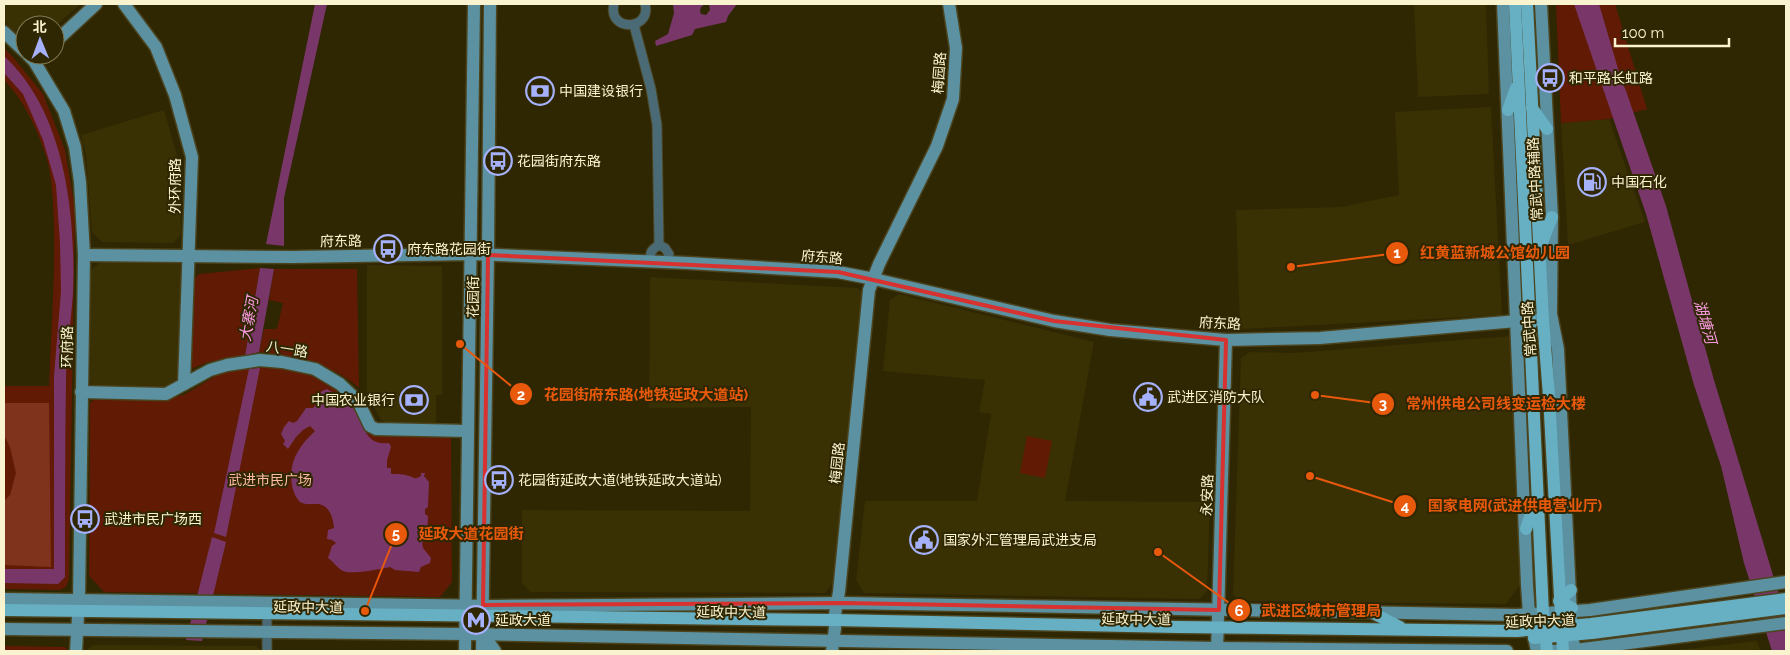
<svg xmlns="http://www.w3.org/2000/svg" width="1790" height="655" viewBox="0 0 1790 655" font-family="Raleway,'Noto Sans SC',sans-serif">
<style>
.built{fill:#393004}
.green{fill:#611a03}
.forest{fill:#80331c}
.water{fill:#793769}
.lines{fill:none;stroke-linecap:round;stroke-linejoin:round}
.street-casing{stroke:#4b441f;stroke-width:11}
.secondary-casing{stroke:#4b441f;stroke-width:15}
.primary-casing{stroke:#4b441f;stroke-width:15}
.street{stroke:#4a6b75;stroke-width:9}
.secondary{stroke:#5b91a0;stroke-width:12}
.primary{stroke:#67afc2;stroke-width:12}
.marked{fill:none;stroke:#d83230;stroke-width:4;stroke-linejoin:round}
.labels{text-anchor:middle;stroke-width:4;stroke-linejoin:round;paint-order:stroke}
.street-label{font-size:14px;fill:#faf3d0;stroke:#2f2702}
.poi-label{font-size:14px;fill:#faf3d0;stroke:#2f2702;text-anchor:start}
.park-label{font-size:14px;fill:#feb9a5;stroke:#2f2702}
.water-label{font-size:15px;font-style:italic;fill:#f99ae0;stroke:#2f2702}
.leader{fill:none;stroke:#e8590c;stroke-width:2}
.callout-dot{fill:#e8590c;stroke:#2f2702;stroke-width:2}
.mark-label{font-size:15px;text-anchor:middle;font-weight:bold;fill:#fff}
.callout-label{font-size:15px;text-anchor:middle;font-weight:bold;fill:#e8590c;stroke:#2f2702;stroke-width:4;stroke-linejoin:round;paint-order:stroke}
</style>
<rect width="100%" height="100%" fill="#2f2702"/>
<g class="built">
<polygon points="4,4 81,4 55,26 25,25 25,41 4,21"/>
<polygon points="1414,4 1486,4 1489,94 1418,97"/>
<polygon points="1491,107 1502,315 1240,329 1236,210 1341,207 1399,195 1395,112"/>
<polygon points="164,110 179,162 181,234 174,243 102,242 92,232 86,155 81,135"/>
<polygon points="1609,119 1645,222 1568,245 1561,123"/>
<polygon points="102,261 182,263 180,386 166,392 97,390 90,382 91,270"/>
<polygon points="367,265 442,266 442,395 436,395 436,424 391,424 381,420 367,395"/>
<polygon points="650,277 857,288 866,295 834,581 825,593 531,592 522,583 522,510 750,511 751,407 649,408"/>
<polygon points="899,294 1094,342 1065,501 1210,502 1207,591 1199,599 864,593 856,580 865,501 977,501 991,414 979,412 985,380 883,371 890,300"/>
<polygon points="1512,336 1521,583 1506,604 1240,601 1233,594 1241,358 1250,352 1295,353"/>
<polygon points="1757,641 1760,651 1669,651"/>
<polygon points="93,645 256,646 262,651 85,651"/>
</g>
<g class="green">
<polygon points="1556,4 1615,4 1647,109 1609,119 1561,123"/>
<path d="M 4,48 L 13,57 L 43,94 L 65,150 L 75,209 L 69,579 L 66,587 L 60,590 L 4,589 L 4,386 L 49,386 C 51,334 55,281 54,229 C 53,206 53,178 46,156 C 37,129 24,100 4,80 Z"/>
<polygon points="260,268 245,356 208,362 189,370 191,282 199,274"/>
<path d="M 274,269 L 357,269 L 359,388 C 332,363 294,356 259,352 L 264,329 L 277,329 L 283,303 L 269,300 Z"/>
<path d="M 278,366 C 300,370 330,375 347,391 C 360,405 365,428 383,436 L 451,437 L 452,582 L 440,597 L 104,592 L 89,576 L 90,403 L 98,396 L 170,398 L 184,395 L 219,374 L 241,369 Z"/>
<polygon points="1027,436 1052,441 1045,478 1020,473"/>
<polygon points="4,646 65,647 68,651 4,651"/>
</g>
<polygon class="forest" points="4,403 49,403 51,567 4,565 4,501 10,495 16,473 10,447 4,435"/>
<g class="water">
<polygon points="315,4 327,4 284,198 284,246 266,244"/>
<polygon points="676,4 705,4 701,7 700,11 701,14 706,15 710,10 709,4 737,4 728,16 726,22 695,29 692,35 656,46 655,41 668,34 674,13 673,5"/>
<polygon points="1574,4 1599,4 1621,79 1626,91 1666,206 1714,380 1786,618 1786,651 1772,651 1744,563 1721,466 1694,385 1646,214"/>
<path d="M 4,56 C 65,112 76,214 73,293 C 71,322 66,351 66,380 C 65,446 65,511 65,577 L 58,584 L 4,583 L 4,569 L 54,569 L 54,376 L 61,291 L 60,243 L 56,185 L 43,140 L 23,94 L 4,73 Z"/>
<polygon points="260,268 274,269 259,352 245,356"/>
<polygon points="260,368 226,537 214,533 249,369"/>
<path d="M 327,389 C 336,394 345,400 353,408 C 366,424 363,446 389,443 L 391,447 L 387,460 L 387,468 L 391,468 L 391,474 C 398,474 403,474 409,476 C 415,478 414,480 421,476 L 421,473 L 425,473 L 424,476 L 429,482 L 428,507 L 425,509 L 425,514 L 428,516 L 427,540 L 424,540 L 422,543 L 423,548 L 431,558 L 430,563 L 421,567 L 419,572 L 395,570 L 390,567 C 381,569 350,575 343,571 C 337,568 334,562 328,558 L 332,546 L 336,543 L 332,540 L 327,539 L 328,530 L 334,528 C 333,517 329,503 315,504 C 310,504 305,505 300,502 C 296,498 293,491 292,485 C 288,462 299,446 315,431 L 310,426 L 303,430 L 296,437 L 288,449 L 283,444 L 285,441 L 281,434 L 284,427 L 289,421 L 293,423 L 297,421 L 306,408 L 313,408 L 317,404 C 317,395 318,392 327,389 Z"/>
<polygon points="212,537 226,542 202,641 186,640"/>
</g>
<g class="lines">
<defs>
<g id="street">
<path d="M 614,4 C 607,32 652,31 645,4"/>
<polyline points="634,25 651,89 657,125 659,245"/>
<path d="M 650,261 C 650,252 651,250 659,245 L 665,248 L 669,254 L 667,262"/>
<polyline points="267,651 267,621"/>
</g>
<g id="secondary">
<polyline points="124,4 156,47 175,95 192,157 184,384"/>
<polyline points="1503,4 1527,585 1529,614 1537,651"/>
<polyline points="1541,4 1552,217 1551,314 1558,349 1572,635 1575,651"/>
<polyline points="4,32 25,52"/>
<polyline points="55,42 96,4"/>
<polyline points="28,55 34,61 64,111 75,147 80,182 84,255 79,599 76,651"/>
<polyline points="84,255 293,257 471,254 688,263 838,272 874,279 1054,321 1110,330 1226,340 1320,338 1528,320 1552,320"/>
<polyline points="81,392 166,394 210,370 227,365 260,360 282,362 315,369 340,384 358,401 370,426 376,429 468,431"/>
<polyline points="4,599 493,606 845,603 1517,615 1590,610 1786,582"/>
<polyline points="4,629 465,634 1217,648 1507,651"/>
<polyline points="483,634 495,651"/>
<polyline points="465,651 474,4"/>
<polyline points="482,651 488,255 490,4"/>
<polyline points="832,651 835,628 834,620 839,592 869,290 879,264 937,146 953,99 956,48 949,4"/>
<polyline points="1217,651 1226,340"/>
<polyline points="1552,651 1575,650 1786,623"/>
</g>
<g id="primary">
<polyline points="1515,4 1543,613 1547,651"/>
<polyline points="1527,4 1543,320 1549,396 1563,651"/>
<polyline points="1532,108 1547,129"/>
<polyline points="1508,110 1516,88"/>
<polyline points="1541,245 1552,217"/>
<polyline points="1526,529 1535,502"/>
<polyline points="1571,590 1559,601 1572,608"/>
<polyline points="4,610 834,620 1177,627 1517,631 1591,624 1786,599"/>
<polyline points="1373,613 1400,627"/>
<polyline points="1534,638 1592,633 1786,608"/>
</g>
</defs>
<use href="#street" class="street-casing"/>
<use href="#secondary" class="secondary-casing"/>
<use href="#primary" class="primary-casing"/>
<use href="#street" class="street"/>
<use href="#secondary" class="secondary"/>
<use href="#primary" class="primary"/>
</g>
<path class="marked" d="M 488,255 L 838,272 L 1054,321 L 1226,340 L 1219,610 L 845,603 L 483,605 Z"/>
<defs>
<symbol id="bus-ring" viewBox="-11 -11 22 22"><circle r="9.5" fill="#2f2702" stroke="#a6b1fc" stroke-width="1.5"/><path d="M-5-6H5V4H4V6H2V4H-2V6H-4V4H-5ZM-3.5-4V0h7V-4ZM-3.5 1.2v1.5H-2V1.2ZM2 1.2v1.5H3.5V1.2Z" fill="#a6b1fc"/></symbol>
<symbol id="bank-ring" viewBox="-11 -11 22 22"><circle r="9.5" fill="#2f2702" stroke="#a6b1fc" stroke-width="1.5"/><path d="M-6-4H6V4H-6ZM0-2.3a2.3 2.3 0 1 0 0 4.6a2.3 2.3 0 1 0 0-4.6Z" fill="#a6b1fc"/></symbol>
<symbol id="fuel-ring" viewBox="-11 -11 22 22"><circle r="9.5" fill="#2f2702" stroke="#a6b1fc" stroke-width="1.5"/><path d="M-5.5-6h7V0h2V4h1.3V-2.5L3-4.5l.8-.8L6-3V5H2.5V1h-1V6h-7ZM-4.2-4.7v3.2H.2V-4.7Z" fill="#a6b1fc"/></symbol>
<symbol id="civic-ring" viewBox="-11 -11 22 22"><circle r="9.5" fill="#2f2702" stroke="#a6b1fc" stroke-width="1.5"/><path d="M-.6-6.5H3V-4.5H.6V-3L4-1V1h2V6H-6V1h2V-1L-.6-3ZM-1.2 2.5V6h2.4V2.5Z" fill="#a6b1fc"/></symbol>
<symbol id="metro-ring" viewBox="-11 -11 22 22"><circle r="9.5" fill="#2f2702" stroke="#a6b1fc" stroke-width="1.5"/><path d="M-5.5 5V-5H-3L0 0L3-5H5.5V5H3V-.5L0 4L-3-.5V5Z" fill="#a6b1fc"/></symbol>
</defs>
<g fill-rule="evenodd">
<use href="#bus-ring" x="1534" y="62" width="32" height="32"/>
<use href="#bank-ring" x="524" y="75" width="32" height="32"/>
<use href="#bus-ring" x="482" y="145" width="32" height="32"/>
<use href="#fuel-ring" x="1576" y="166" width="32" height="32"/>
<use href="#bus-ring" x="372" y="233" width="32" height="32"/>
<use href="#civic-ring" x="1132" y="381" width="32" height="32"/>
<use href="#bank-ring" x="398" y="384" width="32" height="32"/>
<use href="#bus-ring" x="483" y="464" width="32" height="32"/>
<use href="#bus-ring" x="69" y="503" width="32" height="32"/>
<use href="#civic-ring" x="908" y="524" width="32" height="32"/>
<use href="#metro-ring" x="460" y="604" width="32" height="32"/>
</g>
<g class="labels">
<g class="street-label">
<text transform="translate(939 73) rotate(-86)" y="5">梅园路</text>
<text transform="translate(1535 179) rotate(-93)" y="5">常武中路辅路</text>
<text transform="translate(175 186) rotate(-90)" y="5">外环府路</text>
<text transform="translate(341 241) rotate(-1)" y="5">府东路</text>
<text transform="translate(822 257) rotate(5)" y="5">府东路</text>
<text transform="translate(473 297) rotate(-89)" y="5">花园街</text>
<text transform="translate(1220 323) rotate(3)" y="5">府东路</text>
<text transform="translate(1529 329) rotate(-94)" y="5">常武中路</text>
<text transform="translate(67 347) rotate(-89)" y="5">环府路</text>
<text transform="translate(287 349) rotate(9)" y="5">八一路</text>
<text transform="translate(837 463) rotate(-84)" y="5">梅园路</text>
<text transform="translate(1207 495) rotate(-88)" y="5">永安路</text>
<text transform="translate(308 607) rotate(1)" y="5">延政中大道</text>
<text transform="translate(731 612) rotate(1)" y="5">延政中大道</text>
<text transform="translate(1136 619) rotate(1)" y="5">延政中大道</text>
<text transform="translate(1540 621) rotate(-2)" y="5">延政中大道</text>
</g>
<g class="poi-label">
<text x="1569" y="83">和平路长虹路</text>
<text x="559" y="96">中国建设银行</text>
<text x="517" y="166">花园街府东路</text>
<text x="1611" y="187">中国石化</text>
<text x="407" y="254">府东路花园街</text>
<text x="1167" y="402">武进区消防大队</text>
<text x="395" y="405" text-anchor="end">中国农业银行</text>
<text x="518" y="485">花园街延政大道(地铁延政大道站)</text>
<text x="104" y="524">武进市民广场西</text>
<text x="943" y="545">国家外汇管理局武进支局</text>
<text x="495" y="625">延政大道</text>
</g>
<g class="park-label">
<text x="270" y="485">武进市民广场</text>
</g>
<g class="water-label">
<text transform="translate(249 319) rotate(-80)" y="5">大寨河</text>
<text transform="translate(1705 322) rotate(74)" y="5">湖塘河</text>
</g>
</g>
<path class="leader" d="M1291 267L1397 253M460 344L521 394M1315 395L1383 404M1310 476L1405 506M365 611L396 534M1158 552L1239 610"/>
<g class="callout-dot">
<circle cx="1291" cy="267" r="5"/>
<circle cx="460" cy="344" r="5"/>
<circle cx="1315" cy="395" r="5"/>
<circle cx="1310" cy="476" r="5"/>
<circle cx="365" cy="611" r="5"/>
<circle cx="1158" cy="552" r="5"/>
<circle cx="1397" cy="253" r="12"/>
<circle cx="521" cy="394" r="12"/>
<circle cx="1383" cy="404" r="12"/>
<circle cx="1405" cy="506" r="12"/>
<circle cx="396" cy="534" r="12"/>
<circle cx="1239" cy="610" r="12"/>
</g>
<g class="mark-label">
<text x="1397" y="258">1</text>
<text x="521" y="400">2</text>
<text x="1383" y="409">3</text>
<text x="1405" y="511">4</text>
<text x="396" y="539">5</text>
<text x="1239" y="616">6</text>
</g>
<g class="callout-label">
<text x="1495" y="258">红黄蓝新城公馆幼儿园</text>
<text x="646" y="400">花园街府东路(地铁延政大道站)</text>
<text x="1496" y="409">常州供电公司线变运检大楼</text>
<text x="1515" y="511">国家电网(武进供电营业厅)</text>
<text x="471" y="539">延政大道花园街</text>
<text x="1321" y="616">武进区城市管理局</text>
</g>
<rect width="1790" height="655" fill="none" stroke="#faf3d0" stroke-width="10"/>
<g transform="translate(40 40) rotate(359)"><circle r="24" fill="#2f2702" stroke="#807954"/>
<path d="M0-4L9 19L0 12L-9 19Z" fill="#a6b1fc"/>
<text y="-8" font-size="14" font-weight="bold" text-anchor="middle" fill="#faf3d0">北</text>
</g>
<path d="M1615 38v8h114v-8" fill="none" stroke="#faf3d0" stroke-width="2.5"/>
<text x="1622" y="38" font-size="15" fill="#faf3d0" stroke="#2f2702" stroke-width="4" paint-order="stroke">100 m</text>
</svg>
